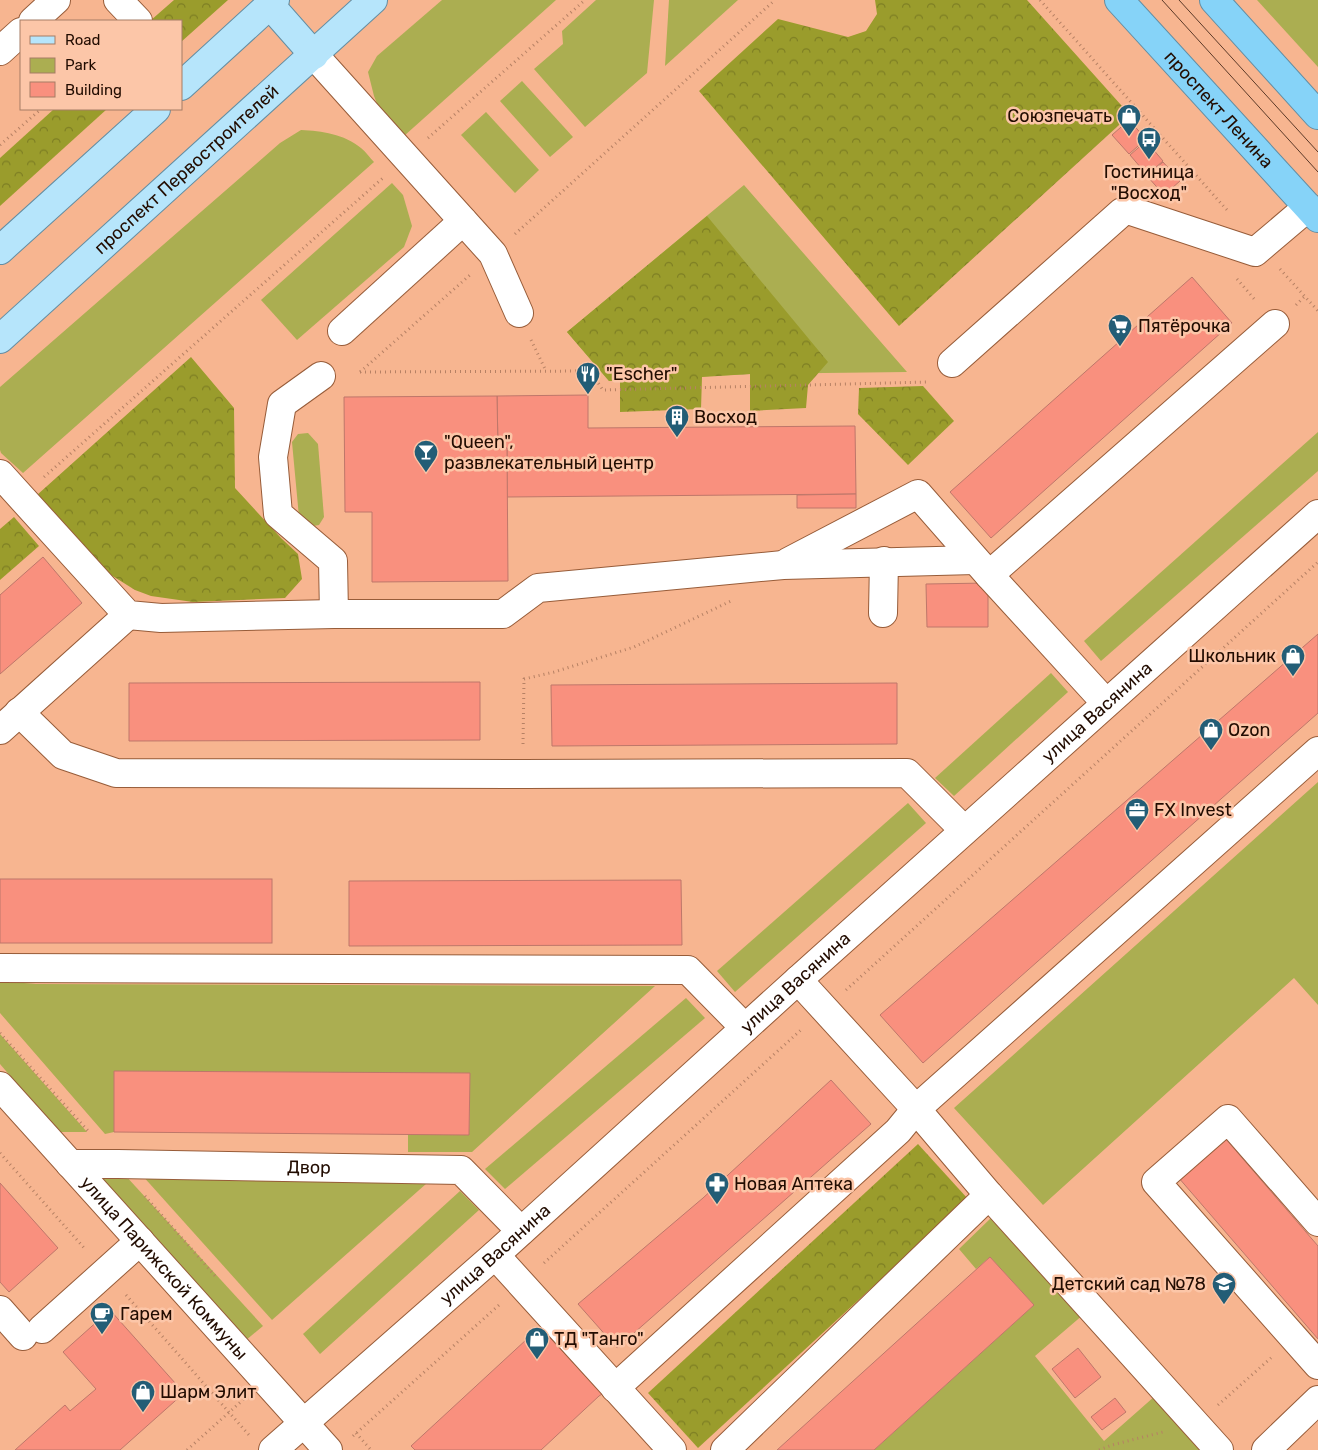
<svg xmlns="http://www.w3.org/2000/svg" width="1318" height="1450" viewBox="0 0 1318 1450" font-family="Rubik,sans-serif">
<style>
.green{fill:#abae51}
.forest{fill:url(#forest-crowns)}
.building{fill:#f9907e;stroke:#be776a}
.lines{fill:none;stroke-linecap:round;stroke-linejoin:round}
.minor-casing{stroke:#975c39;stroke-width:30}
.major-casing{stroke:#638da2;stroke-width:30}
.highway-casing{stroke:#638da2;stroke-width:30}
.path{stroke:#b68164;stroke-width:3;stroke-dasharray:1 4;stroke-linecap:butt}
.minor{stroke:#fff;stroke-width:28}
.major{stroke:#b6e5fb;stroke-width:28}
.highway{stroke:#86d3f8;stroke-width:28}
.tram{stroke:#5c3a28;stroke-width:1}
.labels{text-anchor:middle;stroke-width:5;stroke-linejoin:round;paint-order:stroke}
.street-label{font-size:18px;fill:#220c01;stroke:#fcc6a8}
.poi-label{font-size:18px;fill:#220c01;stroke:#fcc6a8;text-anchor:start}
</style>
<defs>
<pattern id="forest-crowns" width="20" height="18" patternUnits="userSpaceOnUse" patternTransform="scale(1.25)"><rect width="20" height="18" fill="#9a9c2c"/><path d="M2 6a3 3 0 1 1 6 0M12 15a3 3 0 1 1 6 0" fill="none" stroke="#7d7e23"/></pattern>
</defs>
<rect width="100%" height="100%" fill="#f7b590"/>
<g class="green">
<polygon points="442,0 556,0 404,136 382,116 374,96 368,72 377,56"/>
<polygon points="596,0 654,0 647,73 585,127 534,69 563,44 562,31"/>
<polygon points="669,0 738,0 665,66"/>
<polygon points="1257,0 1318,0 1318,67"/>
<polygon points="522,81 573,137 550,157 500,101"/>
<polygon points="486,112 539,170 515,193 461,135"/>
<path d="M 301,130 C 322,131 344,134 361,148 C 366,152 370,158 374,162 L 23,473 L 1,453 L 0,450 L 0,387 L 280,143 Z"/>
<polygon points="392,183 403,195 412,226 404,247 297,340 261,300"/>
<polygon points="744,185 907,372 751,374 609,381 567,332"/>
<polygon points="1318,432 1318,471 1101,661 1084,641"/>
<polygon points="308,433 318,444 324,517 319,525 308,527 299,517 292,442 298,434"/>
<polygon points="1051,673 1068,692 954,796 935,778"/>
<polygon points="1318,782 1318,1005 1294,978 1043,1205 954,1108"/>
<polygon points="908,803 926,823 735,992 717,971"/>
<polygon points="0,981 36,984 655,986 472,1152 408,1152 408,1134 469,1135 470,1074 114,1071 114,1132 105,1134 0,1013"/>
<polygon points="686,998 705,1018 505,1189 485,1169"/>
<polygon points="0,1034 87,1132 58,1132 0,1064"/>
<polygon points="141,1174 435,1176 272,1320"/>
<polygon points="125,1175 263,1326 245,1341 95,1176"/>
<polygon points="460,1191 479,1210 320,1354 303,1334"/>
<polygon points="993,1216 1084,1314 1035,1356 1104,1441 1155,1396 1203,1450 874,1450 1034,1305 990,1257 976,1269 959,1249"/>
</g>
<g class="forest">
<polygon points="174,0 228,0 181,42 181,21 150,21"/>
<polygon points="875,0 1027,0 1130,115 899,326 699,91 778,19 848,37 866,31 877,14"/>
<polygon points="54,109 107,109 0,206 0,158"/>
<polygon points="707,216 828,362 808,385 806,408 750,411 750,374 702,377 701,409 620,412 620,381 609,381 567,332"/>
<polygon points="191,357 234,408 235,488 281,538 298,554 302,579 285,598 193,602 151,596 135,590 103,570 37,495"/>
<polygon points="923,386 954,421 908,465 858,414 859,388"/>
<polygon points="14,517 39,546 0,580 0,529"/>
<polygon points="918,1144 968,1199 698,1448 648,1393"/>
</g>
<g class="building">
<polygon points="1129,120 1146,139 1129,154 1112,135"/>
<polygon points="1146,141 1163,161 1147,175 1130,155"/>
<polygon points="1163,162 1180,181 1164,195 1147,176"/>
<polygon points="1192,277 1232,323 991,538 950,492"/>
<polygon points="588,395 588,428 855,426 856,494 507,497 507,448 498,448 497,396"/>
<polygon points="497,396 498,448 507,448 508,581 372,582 372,512 345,512 344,397"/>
<polygon points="856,494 856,508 797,508 797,495"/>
<polygon points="43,557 82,603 0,674 0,595"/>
<polygon points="988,583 988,627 927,627 926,584"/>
<polygon points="1318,634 1318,713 923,1063 880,1015"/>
<polygon points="480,682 480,740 129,741 129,683"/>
<polygon points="897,683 897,744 552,746 551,685"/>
<rect x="0" y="879" width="272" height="64"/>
<polygon points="681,880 682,945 349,946 349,881"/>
<polygon points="114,1071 470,1073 469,1135 114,1132"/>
<polygon points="831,1080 871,1124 617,1348 578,1304 703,1198"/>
<polygon points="1224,1137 1318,1246 1318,1339 1178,1177"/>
<polygon points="0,1183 58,1248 9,1292 0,1282"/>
<polygon points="990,1257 1034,1305 874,1450 777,1450"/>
<polygon points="110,1310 184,1393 120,1450 15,1450 65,1405 70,1411 96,1389 63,1352"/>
<polygon points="540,1327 602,1394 599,1396 541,1450 415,1450 411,1446"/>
<polygon points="1078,1348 1101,1377 1075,1398 1052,1369"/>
<polygon points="1115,1398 1126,1412 1102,1430 1091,1417"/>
</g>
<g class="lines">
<defs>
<g id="minor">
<polyline points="118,0 138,21"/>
<polyline points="33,21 56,0"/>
<polyline points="0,51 21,32"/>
<polyline points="314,55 493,254 519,313"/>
<polyline points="342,331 463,221"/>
<polyline points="952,363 1122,212 1128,210 1255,252 1308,207"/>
<polyline points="321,376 282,404 273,457 278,514 333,561 334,614"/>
<polyline points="0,474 128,615 161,618 334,614 503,614 538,588 783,565 975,560"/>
<polyline points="788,562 918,494 989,575 1106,703"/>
<polyline points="989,575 1275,324"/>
<polyline points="883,613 884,561"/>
<polyline points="19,712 63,755 116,773 522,774 907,773 964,830"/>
<polyline points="0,730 128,615"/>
<polyline points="0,968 688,970 745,1028"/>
<polyline points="798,980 916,1109 989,1195 1219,1450"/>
<path id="s1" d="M 0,1086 L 328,1450"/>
<path id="s2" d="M 70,1164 L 118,1164 L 461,1170 L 521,1231"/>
<polyline points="1318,1222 1228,1119 1156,1182 1318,1365"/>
<polyline points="495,1255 672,1450"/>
<polyline points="0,1310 23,1336"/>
<polyline points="42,1329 140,1241"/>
<polyline points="615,1388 898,1131 916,1109 1318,751"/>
<path id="s3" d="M 273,1450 L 495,1255 L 798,980 L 1318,514"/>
<polyline points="725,1450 989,1195"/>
<polyline points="1266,1450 1318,1400"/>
</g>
<g id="major">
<polyline points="270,5 314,55"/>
<polyline points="181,86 275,0"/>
<polyline points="0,250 156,109"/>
<path id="s4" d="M 0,339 L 373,0"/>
</g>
<g id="highway">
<path id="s5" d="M 1119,0 L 1318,218"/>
<polyline points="1214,0 1318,115"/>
</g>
</defs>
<use href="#minor" class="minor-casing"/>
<use href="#major" class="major-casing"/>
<use href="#highway" class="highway-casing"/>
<g class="path">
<polyline points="1040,0 1227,210"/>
<polyline points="428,138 585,0"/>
<polyline points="0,145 41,109"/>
<polyline points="515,234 775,0"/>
<polyline points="1280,269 1318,311"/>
<polyline points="1237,279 1256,301"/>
<polyline points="1296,305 1305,296"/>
<polyline points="531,340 546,371"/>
<polyline points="360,372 590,371 603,390 929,382"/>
<polyline points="360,372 470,275"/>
<polyline points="44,477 384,177"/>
<polyline points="523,744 524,679 554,672 634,647 731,601"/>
<polyline points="846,990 1318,562"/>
<polyline points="0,1033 90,1133"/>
<polyline points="0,1153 85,1249"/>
<polyline points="145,1196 217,1278"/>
<polyline points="544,1263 802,1029"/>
<polyline points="126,1295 249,1435"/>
<polyline points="1218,1405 1272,1357"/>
<polyline points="356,1433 371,1450"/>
<polyline points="353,1436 499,1305"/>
<polyline points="187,1450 244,1399"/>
<polyline points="1099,1450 1112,1445 1163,1432"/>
</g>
<use href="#minor" class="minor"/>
<use href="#major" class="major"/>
<use href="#highway" class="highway"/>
<g class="tram">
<polyline points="1162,0 1318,172"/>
<polyline points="1179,0 1318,152"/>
</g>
</g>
<defs>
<symbol id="shop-pin" viewBox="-11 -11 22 30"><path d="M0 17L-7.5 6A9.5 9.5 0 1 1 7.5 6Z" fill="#235d76" stroke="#fcc6a8"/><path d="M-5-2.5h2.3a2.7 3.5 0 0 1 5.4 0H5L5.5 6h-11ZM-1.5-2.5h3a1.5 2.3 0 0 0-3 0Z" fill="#fff"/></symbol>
<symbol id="bus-pin" viewBox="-11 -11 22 30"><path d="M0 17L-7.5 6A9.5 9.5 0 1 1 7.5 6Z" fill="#235d76" stroke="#fcc6a8"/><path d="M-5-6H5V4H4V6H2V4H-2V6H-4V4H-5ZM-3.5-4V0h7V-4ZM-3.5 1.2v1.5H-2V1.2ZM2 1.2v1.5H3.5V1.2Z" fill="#fff"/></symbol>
<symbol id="supermarket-pin" viewBox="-11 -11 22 30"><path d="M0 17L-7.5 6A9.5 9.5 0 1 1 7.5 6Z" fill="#235d76" stroke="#fcc6a8"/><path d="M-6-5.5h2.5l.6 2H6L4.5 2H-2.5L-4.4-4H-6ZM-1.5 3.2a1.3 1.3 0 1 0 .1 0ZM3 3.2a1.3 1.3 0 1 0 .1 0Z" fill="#fff"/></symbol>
<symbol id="restaurant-pin" viewBox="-11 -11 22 30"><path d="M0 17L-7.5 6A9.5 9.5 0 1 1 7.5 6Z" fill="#235d76" stroke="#fcc6a8"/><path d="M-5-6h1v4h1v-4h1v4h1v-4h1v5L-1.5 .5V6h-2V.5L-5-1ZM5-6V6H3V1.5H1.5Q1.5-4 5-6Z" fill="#fff"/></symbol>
<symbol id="building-pin" viewBox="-11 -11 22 30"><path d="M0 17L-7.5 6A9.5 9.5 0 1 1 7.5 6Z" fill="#235d76" stroke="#fcc6a8"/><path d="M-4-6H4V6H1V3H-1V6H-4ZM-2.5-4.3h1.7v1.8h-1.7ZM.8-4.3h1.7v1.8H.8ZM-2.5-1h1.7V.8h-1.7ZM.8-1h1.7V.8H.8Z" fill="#fff"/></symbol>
<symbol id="bar-pin" viewBox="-11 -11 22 30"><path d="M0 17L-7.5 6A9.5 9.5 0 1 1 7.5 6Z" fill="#235d76" stroke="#fcc6a8"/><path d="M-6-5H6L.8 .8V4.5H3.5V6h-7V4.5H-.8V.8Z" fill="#fff"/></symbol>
<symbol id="office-pin" viewBox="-11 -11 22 30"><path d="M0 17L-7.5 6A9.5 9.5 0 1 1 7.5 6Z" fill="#235d76" stroke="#fcc6a8"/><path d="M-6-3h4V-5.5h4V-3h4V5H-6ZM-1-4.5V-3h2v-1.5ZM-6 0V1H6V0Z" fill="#fff"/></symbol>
<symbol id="pharmacy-pin" viewBox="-11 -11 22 30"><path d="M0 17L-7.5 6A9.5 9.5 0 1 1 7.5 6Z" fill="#235d76" stroke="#fcc6a8"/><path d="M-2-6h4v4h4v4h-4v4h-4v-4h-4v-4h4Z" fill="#fff"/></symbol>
<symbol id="school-pin" viewBox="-11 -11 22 30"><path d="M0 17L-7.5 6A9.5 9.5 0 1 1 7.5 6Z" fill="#235d76" stroke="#fcc6a8"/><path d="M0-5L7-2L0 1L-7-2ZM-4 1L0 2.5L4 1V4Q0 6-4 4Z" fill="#fff"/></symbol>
<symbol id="cafe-pin" viewBox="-11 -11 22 30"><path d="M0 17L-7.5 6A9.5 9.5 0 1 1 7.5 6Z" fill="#235d76" stroke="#fcc6a8"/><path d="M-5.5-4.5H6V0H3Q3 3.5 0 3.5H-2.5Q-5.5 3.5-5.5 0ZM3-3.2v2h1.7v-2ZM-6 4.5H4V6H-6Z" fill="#fff"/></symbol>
</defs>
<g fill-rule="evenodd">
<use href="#shop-pin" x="1115" y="102" width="28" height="38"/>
<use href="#bus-pin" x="1135" y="125" width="28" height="38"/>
<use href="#supermarket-pin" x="1106" y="312" width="28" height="38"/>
<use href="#restaurant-pin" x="574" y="360" width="28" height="38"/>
<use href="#building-pin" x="663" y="403" width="28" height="38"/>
<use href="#bar-pin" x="412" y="438" width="28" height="38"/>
<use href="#shop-pin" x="1279" y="642" width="28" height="38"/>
<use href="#shop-pin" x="1197" y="716" width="28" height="38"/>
<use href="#office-pin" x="1123" y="796" width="28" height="38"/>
<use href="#pharmacy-pin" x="703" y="1170" width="28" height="38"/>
<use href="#school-pin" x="1210" y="1270" width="28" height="38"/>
<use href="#cafe-pin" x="88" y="1300" width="28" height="38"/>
<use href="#shop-pin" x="523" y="1325" width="28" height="38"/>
<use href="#shop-pin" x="129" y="1378" width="28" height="38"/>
</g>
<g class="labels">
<g class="street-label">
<text dy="6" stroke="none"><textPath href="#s5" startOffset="148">проспект Ленина</textPath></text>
<text dy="6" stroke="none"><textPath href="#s4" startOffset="252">проспект Первостроителей</textPath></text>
<text dy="6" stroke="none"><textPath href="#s3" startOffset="1106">улица Васянина</textPath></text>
<text dy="6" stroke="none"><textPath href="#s3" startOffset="701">улица Васянина</textPath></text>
<text dy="6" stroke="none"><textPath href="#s2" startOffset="239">Двор</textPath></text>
<text dy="6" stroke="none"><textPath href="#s3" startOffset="296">улица Васянина</textPath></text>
<text dy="6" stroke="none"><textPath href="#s1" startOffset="245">улица Парижской Коммуны</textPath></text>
</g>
<g class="poi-label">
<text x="1112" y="122" text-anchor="end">Союзпечать</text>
<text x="1149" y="178" text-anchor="middle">Гостиница<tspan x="1149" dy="21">"Восход"</tspan></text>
<text x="1138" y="332">Пятёрочка</text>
<text x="606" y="380">"Escher"</text>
<text x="694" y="423">Восход</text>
<text x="444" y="448">"Queen",<tspan x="444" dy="21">развлекательный центр</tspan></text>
<text x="1276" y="662" text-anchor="end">Школьник</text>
<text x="1228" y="736">Ozon</text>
<text x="1154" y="816">FX Invest</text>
<text x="734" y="1190">Новая Аптека</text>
<text x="1206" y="1290" text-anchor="end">Детский сад №78</text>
<text x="120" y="1320">Гарем</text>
<text x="554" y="1345">ТД "Танго"</text>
<text x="160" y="1398">Шарм Элит</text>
</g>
</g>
<rect x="20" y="20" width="162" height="90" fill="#fcc6a8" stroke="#a57c65"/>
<rect x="30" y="36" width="25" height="8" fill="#b6e5fb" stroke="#a57c65"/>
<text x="65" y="45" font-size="15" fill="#220c01">Road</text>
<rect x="30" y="58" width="25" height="15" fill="#abae51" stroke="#a57c65"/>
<text x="65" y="70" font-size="15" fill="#220c01">Park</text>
<rect x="30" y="82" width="25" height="15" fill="#f9907e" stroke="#a57c65"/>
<text x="65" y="95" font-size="15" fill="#220c01">Building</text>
</svg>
